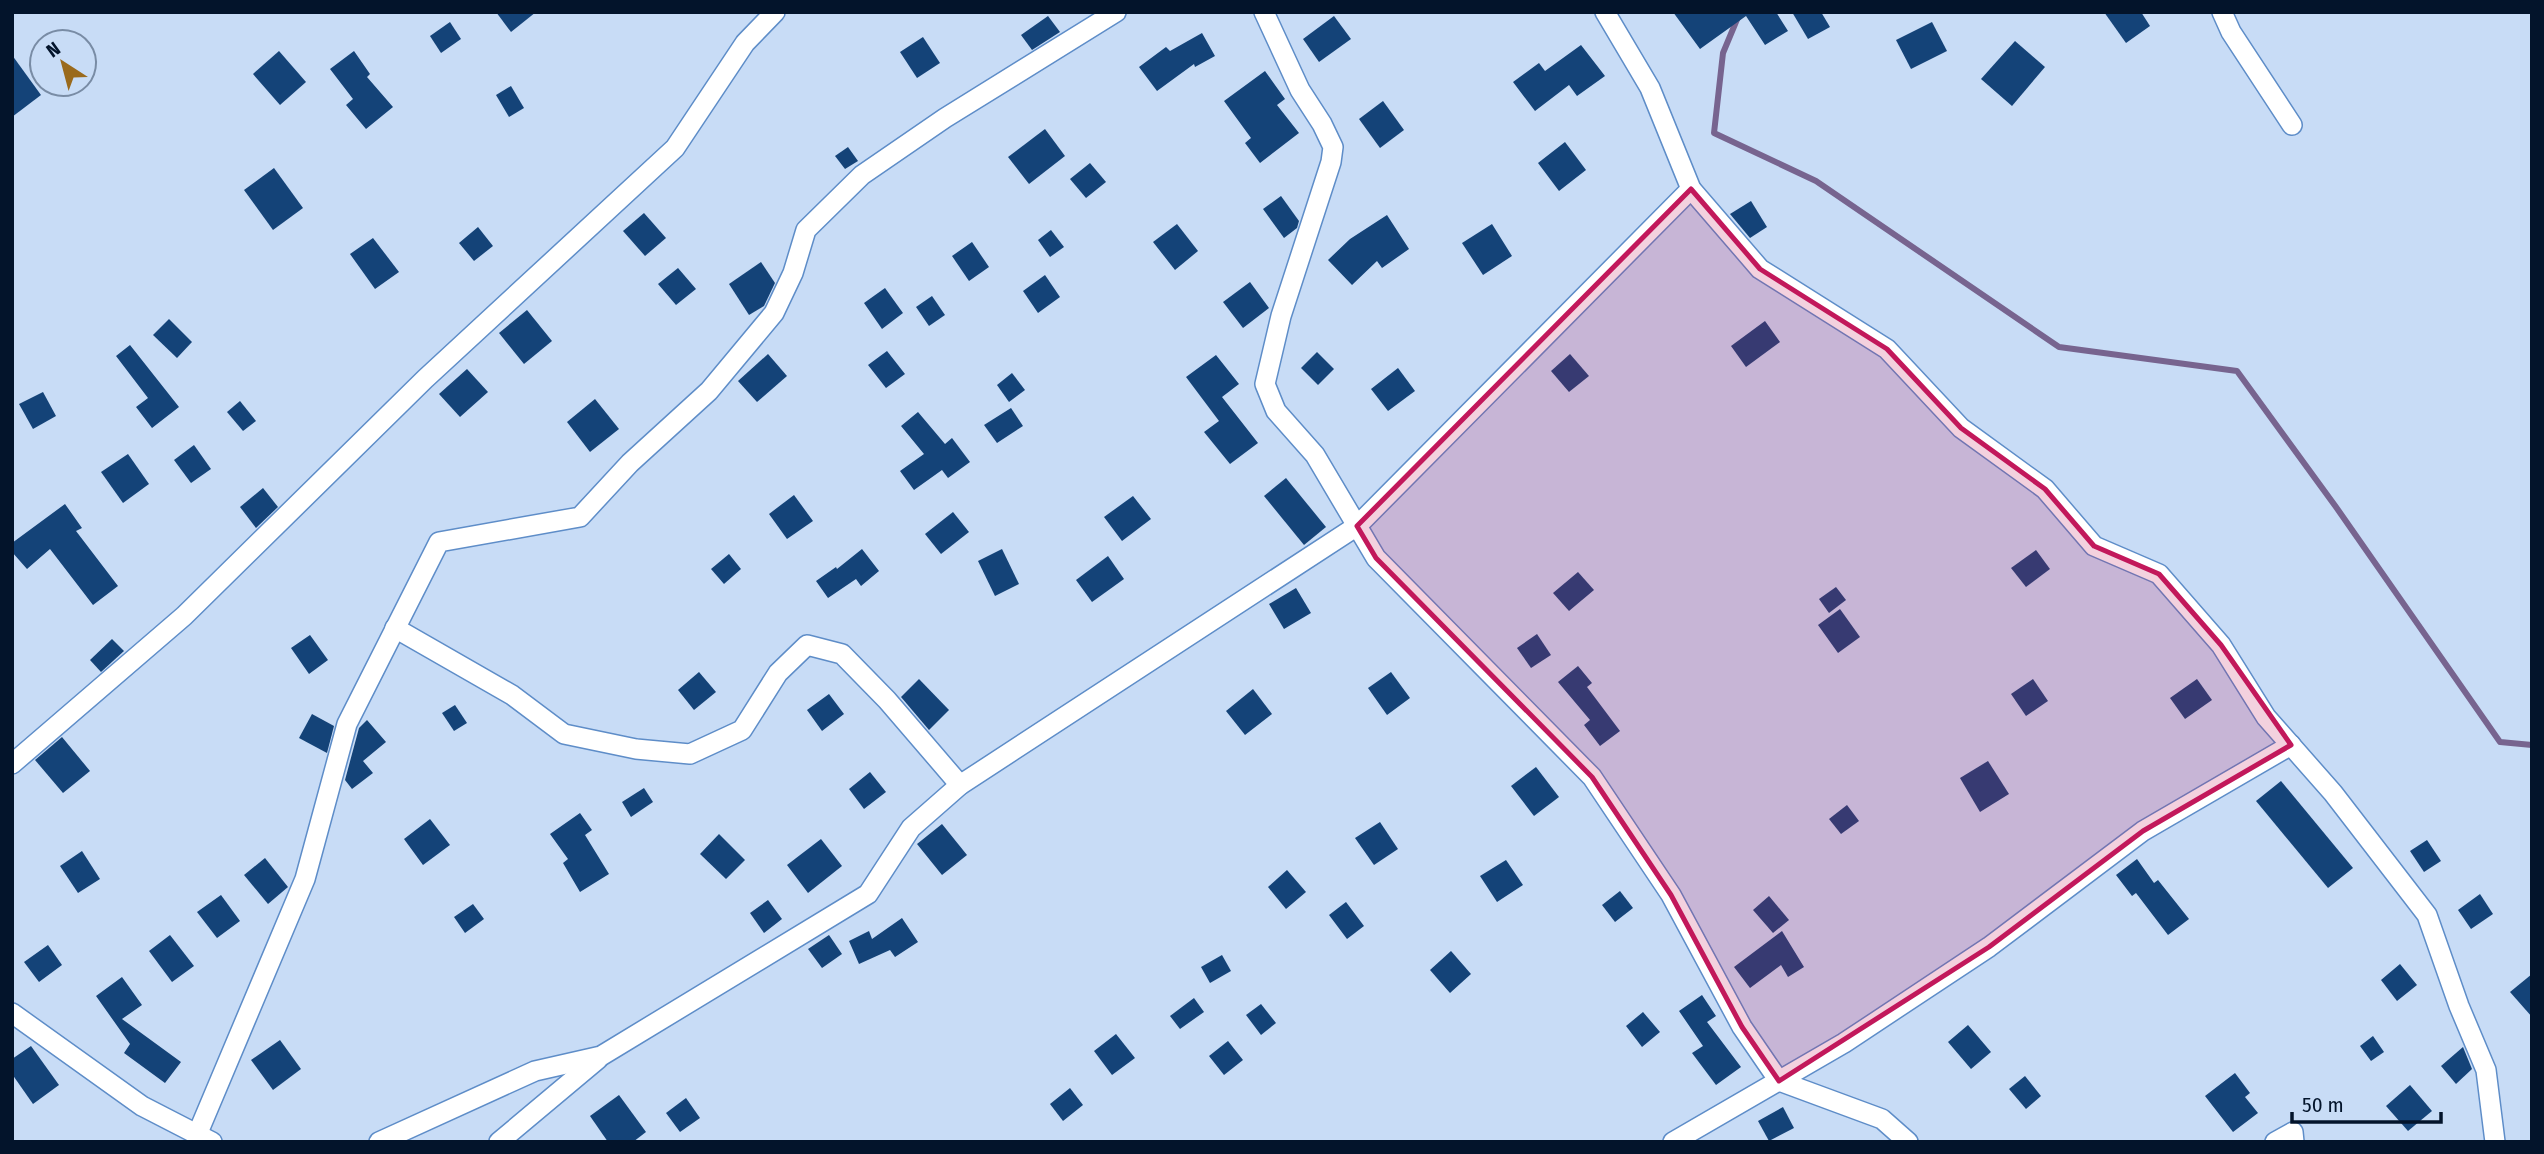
<svg xmlns="http://www.w3.org/2000/svg" width="2544" height="1154" viewBox="0 0 2544 1154" font-family="'Fira Sans Condensed',sans-serif">
<style>
.lines{fill:none;stroke-linecap:round;stroke-linejoin:round}
.stream{stroke:#77648f;stroke-width:6}
.building{fill:#144378}
.minor-casing{stroke:#5e8dc8;stroke-width:22}
.minor{stroke:#fff;stroke-width:19}
.marked{fill:#c2185b;fill-opacity:0.2;stroke:#c2185b;stroke-width:5;stroke-linejoin:round}
</style>
<rect width="100%" height="100%" fill="#c8dcf6"/>
<g class="lines">
<polyline class="stream" points="1738,17 1723,53 1714,133 1816,181 2059,347 2237,371 2336,507 2500,742 2532,745"/>
</g>
<g class="building">
<polygon points="496,12 536,12 511,32"/>
<polygon points="1673,12 1776,12 1788,31 1765,45 1746,16 1700,49"/>
<polygon points="1792,12 1821,12 1830,27 1808,39"/>
<polygon points="2104,12 2141,12 2150,26 2126,43"/>
<polygon points="1048,16 1060,32 1032,50 1021,35"/>
<polygon points="1334,16 1351,39 1319,62 1303,39"/>
<polygon points="450,22 461,39 441,53 430,36"/>
<polygon points="1932,22 1947,51 1911,69 1896,40"/>
<polygon points="1202,33 1215,56 1195,67 1194,64 1157,91 1139,67 1166,47 1170,51"/>
<polygon points="923,37 940,63 917,78 900,52"/>
<polygon points="2015,41 2045,67 2012,106 1981,79"/>
<polygon points="1581,45 1605,76 1577,96 1569,85 1535,111 1513,82 1539,63 1545,71"/>
<polygon points="279,51 306,82 280,105 253,74"/>
<polygon points="354,51 370,74 367,77 393,107 366,129 346,105 353,99 330,69"/>
<polygon points="12,55 41,95 12,117"/>
<polygon points="1265,71 1285,99 1277,105 1299,133 1260,163 1245,143 1251,138 1224,101"/>
<polygon points="511,86 524,108 509,117 496,95"/>
<polygon points="1383,101 1404,130 1380,148 1359,119"/>
<polygon points="1045,129 1065,156 1029,184 1008,157"/>
<polygon points="1565,142 1586,170 1559,191 1538,163"/>
<polygon points="848,147 858,161 845,169 835,156"/>
<polygon points="1090,163 1106,182 1086,198 1070,179"/>
<polygon points="274,168 303,208 273,230 244,190"/>
<polygon points="1281,196 1299,221 1297,228 1284,238 1263,209"/>
<polygon points="1751,201 1767,227 1750,238 1730,214"/>
<polygon points="644,213 666,238 645,256 623,231"/>
<polygon points="1387,215 1409,249 1382,268 1377,261 1352,285 1328,260 1350,239"/>
<polygon points="1177,224 1198,251 1175,270 1153,242"/>
<polygon points="1492,224 1512,256 1483,275 1462,243"/>
<polygon points="478,227 493,246 474,261 459,243"/>
<polygon points="1051,230 1064,247 1050,257 1038,240"/>
<polygon points="373,238 399,272 375,289 350,254"/>
<polygon points="972,242 989,267 969,281 952,256"/>
<polygon points="761,262 775,283 764,306 749,315 729,284"/>
<polygon points="678,268 696,289 676,305 658,284"/>
<polygon points="1045,275 1060,297 1038,313 1023,291"/>
<polygon points="1250,282 1269,308 1243,328 1223,302"/>
<polygon points="885,288 903,313 882,329 864,303"/>
<polygon points="932,296 945,315 929,326 916,307"/>
<polygon points="527,310 552,341 524,364 499,333"/>
<polygon points="169,319 192,342 177,358 153,335"/>
<polygon points="1765,321 1780,342 1746,367 1731,346"/>
<polygon points="130,345 179,407 152,428 136,407 148,398 116,356"/>
<polygon points="887,351 905,374 886,388 868,365"/>
<polygon points="1317,352 1334,369 1318,385 1301,368"/>
<polygon points="768,354 787,376 757,402 738,381"/>
<polygon points="1570,354 1589,376 1569,392 1551,371"/>
<polygon points="1216,355 1239,384 1222,397 1258,443 1230,464 1204,432 1219,421 1186,377"/>
<polygon points="1398,368 1415,391 1388,411 1371,389"/>
<polygon points="467,369 488,392 460,417 439,394"/>
<polygon points="1012,373 1025,390 1009,402 997,385"/>
<polygon points="43,392 56,416 33,429 19,404"/>
<polygon points="595,399 619,429 590,452 567,422"/>
<polygon points="240,401 256,421 243,431 227,412"/>
<polygon points="1011,408 1023,426 997,443 984,425"/>
<polygon points="918,412 945,444 952,438 970,462 948,478 942,470 914,490 900,471 924,454 901,426"/>
<polygon points="194,445 211,469 191,483 174,460"/>
<polygon points="128,454 149,484 123,503 101,472"/>
<polygon points="1286,478 1326,527 1304,545 1264,496"/>
<polygon points="263,488 278,507 256,528 240,507"/>
<polygon points="794,495 813,521 787,539 769,514"/>
<polygon points="1133,496 1151,519 1122,541 1104,517"/>
<polygon points="65,504 82,528 76,531 118,586 93,605 50,549 27,569 12,552 12,543"/>
<polygon points="953,512 969,532 941,554 925,534"/>
<polygon points="862,549 879,571 861,586 856,579 828,598 816,581 836,567 837,569"/>
<polygon points="1002,549 1019,584 995,596 978,561"/>
<polygon points="2036,550 2050,569 2026,587 2011,568"/>
<polygon points="729,554 741,569 724,584 711,569"/>
<polygon points="1108,556 1124,579 1092,602 1076,580"/>
<polygon points="1578,572 1594,590 1569,611 1553,593"/>
<polygon points="1836,587 1846,600 1829,613 1819,599"/>
<polygon points="1296,588 1311,613 1284,629 1269,604"/>
<polygon points="1840,609 1860,637 1838,653 1818,625"/>
<polygon points="1537,634 1551,655 1531,668 1517,648"/>
<polygon points="310,635 328,660 309,674 291,648"/>
<polygon points="112,639 124,651 101,672 90,660"/>
<polygon points="1578,666 1592,683 1587,687 1620,731 1600,746 1584,725 1590,720 1558,682"/>
<polygon points="699,672 716,692 694,710 678,690"/>
<polygon points="1391,672 1410,698 1387,715 1368,688"/>
<polygon points="919,679 949,710 929,730 901,697"/>
<polygon points="2033,679 2048,701 2026,716 2011,694"/>
<polygon points="2197,679 2212,700 2185,719 2170,698"/>
<polygon points="1253,689 1272,714 1245,735 1226,711"/>
<polygon points="829,694 844,714 822,731 807,710"/>
<polygon points="455,705 467,723 454,731 442,713"/>
<polygon points="312,714 334,726 327,753 299,738"/>
<polygon points="367,720 386,742 363,761 373,773 352,789 345,780 359,728"/>
<polygon points="62,737 90,771 63,793 35,760"/>
<polygon points="1988,761 2009,794 1980,812 1960,778"/>
<polygon points="1536,767 1559,797 1534,816 1511,786"/>
<polygon points="870,772 886,792 864,809 849,789"/>
<polygon points="2281,781 2353,868 2328,888 2256,801"/>
<polygon points="644,788 653,802 631,817 622,802"/>
<polygon points="1847,805 1859,821 1841,834 1829,819"/>
<polygon points="580,813 592,830 585,835 609,874 580,892 563,863 568,859 550,834"/>
<polygon points="430,819 450,845 423,865 404,839"/>
<polygon points="1380,822 1398,849 1374,865 1355,838"/>
<polygon points="942,824 967,855 942,875 917,844"/>
<polygon points="719,834 745,860 726,879 700,854"/>
<polygon points="821,839 842,866 808,893 787,865"/>
<polygon points="2427,840 2441,861 2424,872 2410,851"/>
<polygon points="82,851 100,879 78,893 60,866"/>
<polygon points="265,858 288,887 268,904 244,875"/>
<polygon points="2137,859 2154,883 2158,880 2189,919 2168,935 2136,893 2132,896 2116,875"/>
<polygon points="1506,860 1523,885 1497,902 1480,876"/>
<polygon points="1287,870 1306,892 1286,909 1268,887"/>
<polygon points="1620,891 1633,908 1615,922 1602,905"/>
<polygon points="2480,894 2493,914 2471,929 2458,910"/>
<polygon points="221,895 240,921 217,938 197,912"/>
<polygon points="1769,896 1789,920 1773,933 1753,910"/>
<polygon points="768,900 782,919 764,933 750,913"/>
<polygon points="1346,902 1364,926 1347,939 1329,915"/>
<polygon points="473,904 484,919 465,933 454,917"/>
<polygon points="902,918 918,942 895,957 890,950 859,964 849,941 869,931 872,939"/>
<polygon points="1782,931 1804,967 1788,977 1781,965 1750,988 1734,967"/>
<polygon points="170,935 194,966 172,982 149,951"/>
<polygon points="829,935 842,954 822,968 808,949"/>
<polygon points="48,945 62,965 39,982 24,962"/>
<polygon points="1451,951 1471,974 1450,993 1430,970"/>
<polygon points="1222,955 1231,971 1210,983 1201,967"/>
<polygon points="2400,964 2417,985 2397,1001 2381,980"/>
<polygon points="2532,974 2532,1017 2510,992"/>
<polygon points="122,977 142,1005 122,1019 181,1062 165,1083 124,1053 130,1044 96,996"/>
<polygon points="1702,995 1716,1016 1707,1022 1741,1067 1716,1085 1692,1053 1703,1046 1679,1011"/>
<polygon points="1194,998 1204,1012 1180,1029 1170,1016"/>
<polygon points="1261,1004 1276,1023 1261,1035 1246,1015"/>
<polygon points="1643,1012 1660,1032 1642,1047 1626,1026"/>
<polygon points="1968,1025 1991,1052 1971,1069 1948,1042"/>
<polygon points="1116,1034 1135,1058 1112,1075 1094,1051"/>
<polygon points="2373,1036 2384,1052 2371,1061 2360,1046"/>
<polygon points="280,1040 301,1069 273,1090 251,1060"/>
<polygon points="1228,1041 1243,1060 1224,1075 1209,1056"/>
<polygon points="31,1046 59,1085 33,1104 12,1074 12,1059"/>
<polygon points="2463,1047 2472,1069 2456,1084 2441,1066"/>
<polygon points="2235,1073 2250,1093 2245,1097 2258,1113 2233,1132 2205,1096"/>
<polygon points="2025,1076 2041,1096 2026,1109 2009,1089"/>
<polygon points="2410,1085 2432,1111 2408,1131 2386,1106"/>
<polygon points="1070,1088 1083,1105 1063,1121 1050,1104"/>
<polygon points="619,1095 646,1132 633,1142 608,1142 590,1116"/>
<polygon points="686,1098 700,1118 680,1132 666,1113"/>
<polygon points="1783,1107 1794,1128 1769,1141 1758,1121"/>
</g>
<g class="lines">
<defs>
<g id="minor">
<polyline points="1264,12 1300,90 1322,124 1333,147 1331,162 1281,316 1265,384 1276,411 1315,455 1376,558 1592,777 1671,895 1742,1027 1779,1081 1882,1119 1908,1142"/>
<polyline points="1605,12 1650,88 1691,189 1760,269 1887,349 1961,428 2045,489 2094,546 2159,574 2221,645 2266,717 2333,793 2427,915 2459,1006 2486,1070 2495,1142"/>
<polyline points="2222,12 2231,32 2292,125"/>
<polyline points="395,628 512,695 564,734 636,749 690,754 742,730 778,673 807,645 842,654 887,700 960,785"/>
<polyline points="12,764 184,616 425,379 675,148 745,43 775,12"/>
<polyline points="12,1013 142,1106 212,1142"/>
<polyline points="197,1135 305,879 347,724 439,542 580,517 630,463 709,391 774,313 793,273 806,230 862,175 945,118 1116,12"/>
<polyline points="379,1142 535,1071 601,1056 868,894 911,828 960,785 1357,526 1691,189"/>
<polyline points="499,1142 598,1059"/>
<polyline points="1673,1142 1844,1043 1989,947 2143,831 2291,745"/>
<polyline points="2275,1142 2293,1132 2294,1142"/>
</g>
</defs>
<use href="#minor" class="minor-casing"/>
<use href="#minor" class="minor"/>
</g>
<path class="marked" d="M 1691,189 L 1760,269 L 1887,349 L 1961,428 L 2045,489 L 2094,546 L 2159,574 L 2221,645 L 2291,745 L 2143,831 L 1989,947 L 1779,1081 L 1742,1027 L 1671,895 L 1592,777 L 1376,558 L 1357,526 Z"/>
<rect width="2544" height="1154" fill="none" stroke="#03142b" stroke-width="28"/>
<g transform="translate(63 63) rotate(324)"><circle r="33" fill="#c8dcf6" stroke="#798ca5" stroke-width="2"/>
<path d="M0-5L12 26L0 18L-12 26Z" fill="#9a6a1c"/>
<text y="-10" font-size="19" font-weight="bold" text-anchor="middle" fill="#03142b">N</text>
</g>
<path d="M2292 1112v10h149v-10" fill="none" stroke="#03142b" stroke-width="3.5"/>
<text x="2302" y="1112" font-size="21" fill="#03142b" stroke="#c8dcf6" stroke-width="5" paint-order="stroke">50 m</text>
</svg>
